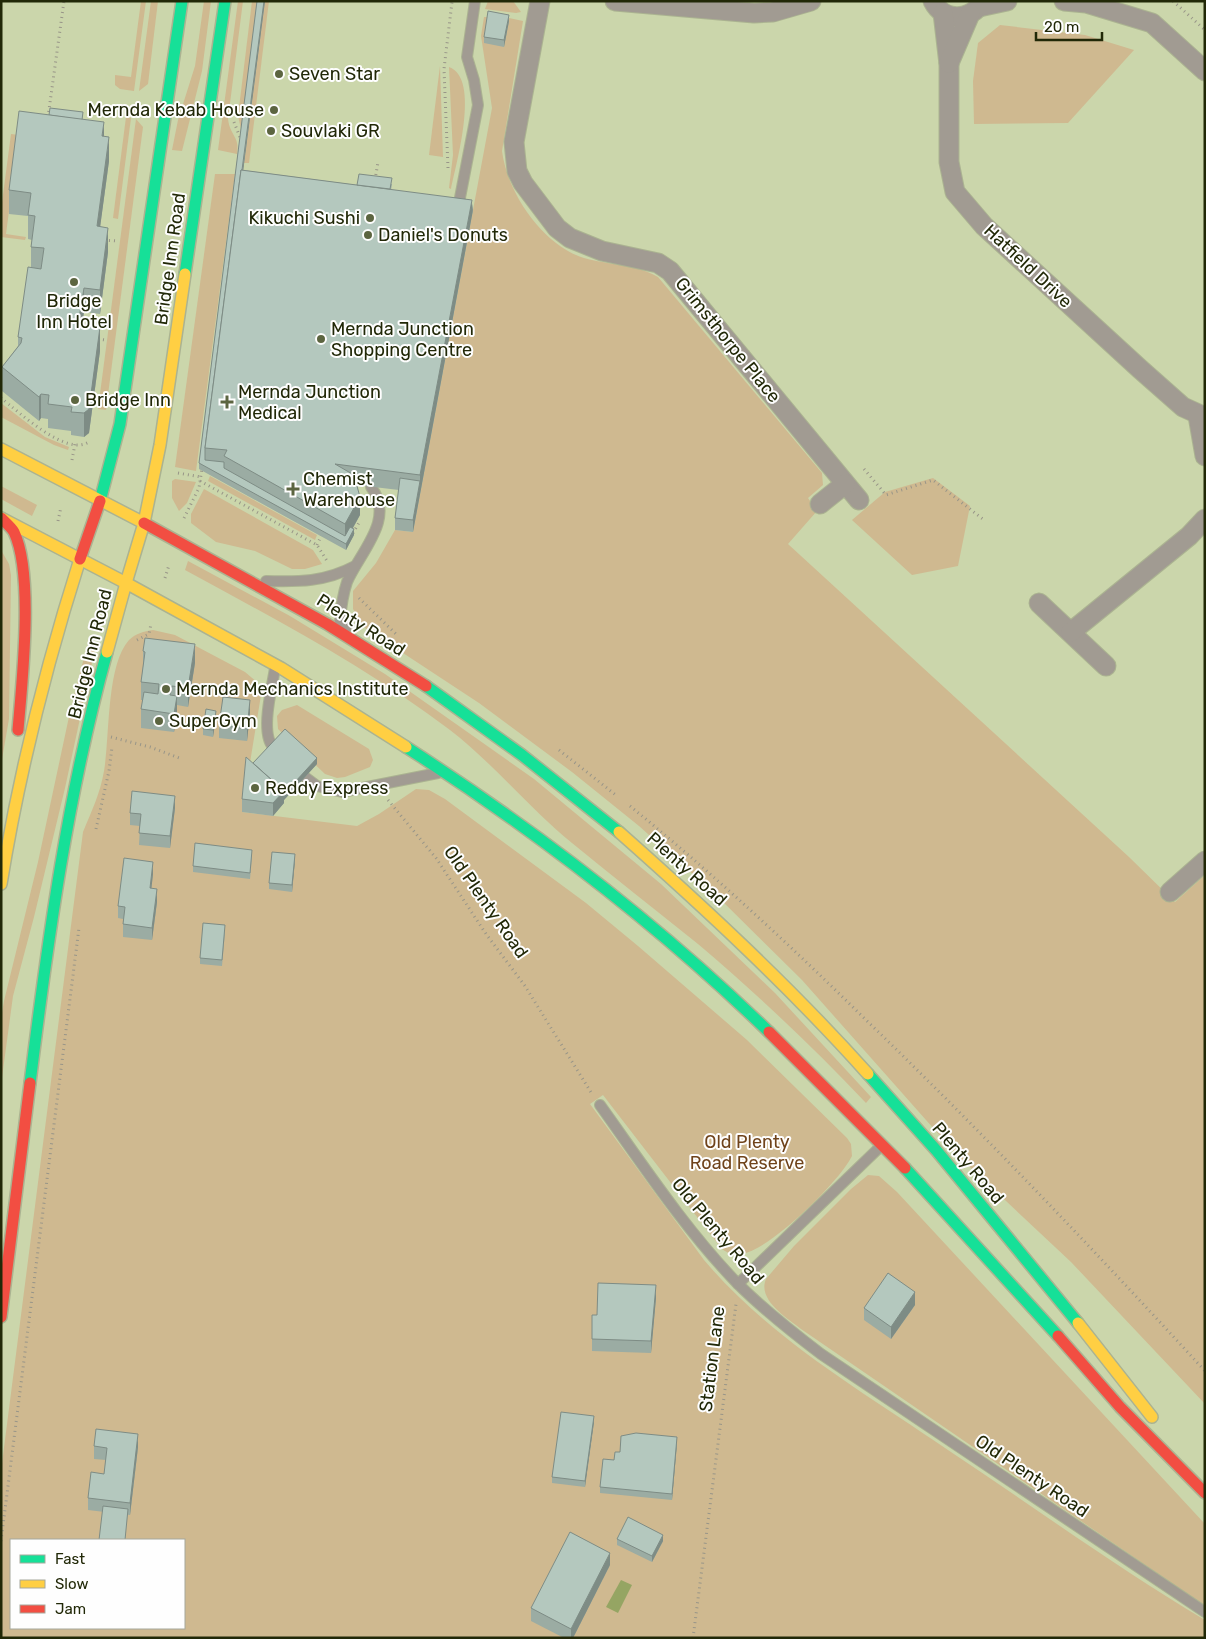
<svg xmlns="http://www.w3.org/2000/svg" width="1206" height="1639" viewBox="0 0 1206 1639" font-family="Rubik,sans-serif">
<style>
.green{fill:#cfb990;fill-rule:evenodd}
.water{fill:#95a563}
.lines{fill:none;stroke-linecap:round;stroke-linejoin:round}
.lane-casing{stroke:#abb391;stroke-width:12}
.street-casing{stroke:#abb391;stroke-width:21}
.fast-casing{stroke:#abb391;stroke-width:14}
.slow-casing{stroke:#abb391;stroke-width:14}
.jam-casing{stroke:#abb391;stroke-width:14}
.path{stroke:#989588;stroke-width:3;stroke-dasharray:1 4;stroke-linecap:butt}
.lane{stroke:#a19b92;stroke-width:10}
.street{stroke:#a19b92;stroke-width:19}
.fast{stroke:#16e098;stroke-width:11}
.slow{stroke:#ffcf43;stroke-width:11}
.jam{stroke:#f24e42;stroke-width:11}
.wall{fill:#9baca3}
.shaded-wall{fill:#7e8c85}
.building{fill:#b4c8be;stroke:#7e8c85}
.poi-dot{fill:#5c6540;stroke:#fefefe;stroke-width:2}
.labels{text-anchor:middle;stroke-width:4;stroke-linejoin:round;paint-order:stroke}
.poi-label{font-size:18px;fill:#212807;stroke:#fefefe;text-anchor:start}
.street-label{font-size:18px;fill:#212807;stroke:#fefefe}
.park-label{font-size:18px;fill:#6f431b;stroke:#fefefe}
</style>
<rect width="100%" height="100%" fill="#cbd6ab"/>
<g class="green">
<polygon points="141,1 146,1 134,91 120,89 115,85 115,75 131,77"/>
<polygon points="151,1 158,1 148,84 139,91"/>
<polygon points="204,1 211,1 202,71 182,151 172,150 178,120 195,66"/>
<path d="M 238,1 L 243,1 L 228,119 C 230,136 240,136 237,154 L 218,150 Z"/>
<polygon points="252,1 258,1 242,133 238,116"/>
<polygon points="264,1 269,1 249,163 244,163"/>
<polygon points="488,1 513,1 521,12 516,13 485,9"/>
<path d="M 484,17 L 488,17 L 504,47 L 509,18 L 523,21 L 502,151 C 507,192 542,245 584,258 C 608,265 636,264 658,277 L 822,473 L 823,485 L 808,498 L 817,511 L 788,544 L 1129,857 L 1175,902 L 1205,875 L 1205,1404 L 1071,1262 L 957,1155 L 802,980 L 714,893 L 639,826 L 572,772 L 479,703 L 365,628 L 353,609 L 353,591 L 376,563 L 395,530 L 413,532 L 492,108 L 481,36 Z"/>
<polygon points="1000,25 1085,35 1134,50 1068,123 974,124 973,81 978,43"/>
<polygon points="440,66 443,157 429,155"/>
<path d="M 449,67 C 481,78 456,164 451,189 L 449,188 L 453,155 Z"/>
<polygon points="126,117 131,118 118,219 113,218"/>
<polygon points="136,119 143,127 106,410 98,409"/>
<polygon points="11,134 19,135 6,234 26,237 25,240 1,237 1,210"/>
<polygon points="215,174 235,174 196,471 175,467"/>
<polygon points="1,403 45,437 69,447 68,450 54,445 1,417"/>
<polygon points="210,476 317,535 315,540 208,481"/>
<polygon points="933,478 970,506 958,566 912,575 852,520 885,492"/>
<polygon points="175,479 196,482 187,503 179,511 172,498 172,481"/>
<polygon points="1,486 37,505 32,516 1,499"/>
<polygon points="204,489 313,550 322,564 305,569 292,569 255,551 216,542 191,523 191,514"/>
<polygon points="1,550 9,564 11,575 9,719 1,765"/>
<path d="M 188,561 L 290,616 L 385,674 L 534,779 L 661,884 L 775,993 L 871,1097 L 866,1103 C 813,1047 757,994 698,944 C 656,910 613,877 572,843 C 529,808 494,764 450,730 C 368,668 275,619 185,570 Z"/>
<path d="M 153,630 L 175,635 L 245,672 L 257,682 L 261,695 L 242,812 L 357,826 L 379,814 L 416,789 L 429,790 L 445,799 L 586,903 L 638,946 L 747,1040 L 847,1138 L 851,1144 L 852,1156 C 840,1181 770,1250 742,1254 C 733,1256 727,1253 721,1248 L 603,1095 L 590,1104 L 704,1260 C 771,1339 860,1390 945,1448 C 1031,1505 1116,1567 1205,1620 L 1205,1638 L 1,1638 L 1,1471 L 83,832 C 92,810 100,794 104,771 C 110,736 106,666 129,640 C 135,634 144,631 153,630 ZM 11,1540 L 184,1540 L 184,1628 L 11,1628 Z"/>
<polygon points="87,646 95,649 65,788 34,917 13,996 1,1085 1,1018 4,1001 38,862 70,712"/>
<polygon points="297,705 369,749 373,760 370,767 345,777 337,778 325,774 278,729 277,716 282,710"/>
<path d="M 868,1175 L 879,1176 L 897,1192 L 1205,1524 L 1205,1606 L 801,1329 C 787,1318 757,1300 766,1279 L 794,1246 L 851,1189 Z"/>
</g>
<polygon class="water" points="621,1580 632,1585 618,1613 606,1607"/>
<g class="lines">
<defs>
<g id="lane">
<polyline points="458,208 478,105 474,80 467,57 475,1"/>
<path d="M 266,581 C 299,582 325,582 355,566"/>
<path d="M 346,628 L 340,621 C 341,608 343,594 347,582 C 360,552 396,519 371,487"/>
<path d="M 273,747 C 260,732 272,688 275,668"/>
<polyline points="305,777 317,786 342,792 438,773"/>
<path d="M 600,1105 C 643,1165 685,1229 737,1283 C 763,1309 792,1332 821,1354 L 1205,1612"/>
<polyline points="738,1284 882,1145"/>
</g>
<g id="street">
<polyline points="540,1 514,142 517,171 523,183 557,228 570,238 602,251 658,263 670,271 859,500"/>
<polyline points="615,1 754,13 773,12 811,1"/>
<path d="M 933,1 C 944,23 971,21 983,1"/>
<polyline points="1064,1 1086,3 1152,23 1205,71"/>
<polyline points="979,7 1007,1"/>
<polyline points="943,13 949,64 949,162 955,192 984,226 1140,369 1183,407 1205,417"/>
<polyline points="949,63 970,14"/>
<polyline points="1198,416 1205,456"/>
<polyline points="820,504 845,484"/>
<polyline points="1039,603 1106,666"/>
<polyline points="1071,632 1189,536 1205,519"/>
<polyline points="1170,892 1205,861"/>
</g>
<g id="fast">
<polyline points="185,274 225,1"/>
<polyline points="100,501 120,424 182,1"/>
<polyline points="426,686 522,755 619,832"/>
<path d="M 406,747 C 535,830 659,925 769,1032"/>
<polyline points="868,1074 936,1150 1078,1323"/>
<path d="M 30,1083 C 48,938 68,792 107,652"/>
<polyline points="905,1168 1058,1336"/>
</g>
<g id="slow">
<polyline points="1,449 144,523 126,583 1,518"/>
<polyline points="144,523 160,445 185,274"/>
<polyline points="107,652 126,583 281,668 406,747"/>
<path d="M 619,832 C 706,909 791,988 868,1074"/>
<path d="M 1,884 C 19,773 46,666 80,559"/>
<polyline points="1078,1323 1152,1417"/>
</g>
<g id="jam">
<path d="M 1,518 C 5,522 11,527 14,532 C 34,574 22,682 18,730"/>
<polyline points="144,523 327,624 426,686"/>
<polyline points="80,559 100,501"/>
<polyline points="769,1032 905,1168"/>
<polyline points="1,1317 30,1083"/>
<polyline points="1058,1336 1120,1407 1205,1493"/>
</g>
</defs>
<use href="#lane" class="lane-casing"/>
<use href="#street" class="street-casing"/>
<use href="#fast" class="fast-casing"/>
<use href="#slow" class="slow-casing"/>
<use href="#jam" class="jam-casing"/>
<g class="path">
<polyline points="1173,1 1205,30"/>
<polyline points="48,117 64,1"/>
<polyline points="234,122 241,140"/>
<polyline points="448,168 444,69 452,2"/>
<polyline points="375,180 378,162"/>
<polyline points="104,240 117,241"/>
<polyline points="98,339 105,340"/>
<path d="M 1,398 C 18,411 68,459 90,441"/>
<polyline points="72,460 75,444"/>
<polyline points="864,469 886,495 933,480 984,520"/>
<polyline points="178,473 201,477"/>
<polyline points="200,481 317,545 327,561"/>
<polyline points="184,518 199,488 202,468"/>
<polyline points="58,521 61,507"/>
<polyline points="353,533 360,521"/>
<polyline points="317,545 322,534"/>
<polyline points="165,578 169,565"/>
<polyline points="359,598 397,635"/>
<polyline points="137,640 149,634 151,624"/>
<polyline points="111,737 150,747 182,759"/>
<polyline points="559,750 617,796"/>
<polyline points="388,800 436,858 486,934 525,986 592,1094"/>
<path d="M 630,806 C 712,873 789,944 864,1018 C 982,1132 1094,1250 1205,1371"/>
<polyline points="96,829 109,771 112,747"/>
<polyline points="1,1541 79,928"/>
<polyline points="693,1638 736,1304"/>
</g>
<use href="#lane" class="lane"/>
<use href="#street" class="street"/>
<use href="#fast" class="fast"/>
<use href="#slow" class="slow"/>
<use href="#jam" class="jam"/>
</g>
<g class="wall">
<polygon points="257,1 265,1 243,170 357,185 392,184 391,190 472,203 473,210 413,532 395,530 395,518 399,490 357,485 360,515 353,528 354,535 346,550 199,469 199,463"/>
<polygon points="509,21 504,47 484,43 484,37"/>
<polygon points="83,120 104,136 109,161 100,227 108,252 100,314 84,312 82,325 100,351 89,433 84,437 71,435 71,431 48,428 48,419 41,418 39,421 2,391 2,367 18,346 18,337 31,267 31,247 32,240 28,239 28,216 9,214 9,190"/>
<polygon points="143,651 195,663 188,707 177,705 177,714 174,732 141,728 141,709 143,700 141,700 141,682 143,666"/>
<polygon points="250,713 247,741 219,738 219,725"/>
<polygon points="216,717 213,737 203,735 203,729"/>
<polygon points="253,763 317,764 284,800 284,803 273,816 242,812 242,799"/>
<polygon points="175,808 170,848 139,845 140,826 130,825 130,813"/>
<polygon points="252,856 250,879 193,872 193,866"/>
<polygon points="295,860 292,892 269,889 269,883"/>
<polygon points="153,874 151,889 157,902 152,940 123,937 123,919 118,918 118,906"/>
<polygon points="225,932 222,966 200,964 200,958"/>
<polygon points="656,1298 651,1353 592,1351 592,1315 597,1315"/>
<polygon points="915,1305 891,1339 864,1320 864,1308"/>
<polygon points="594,1422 585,1487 552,1483 552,1477"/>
<polygon points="677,1443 672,1500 600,1493 600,1487 620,1452"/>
<polygon points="94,1446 138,1447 130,1515 88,1510 88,1498 104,1474 106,1460 94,1459"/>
<polygon points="617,1539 663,1541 652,1562 617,1545"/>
<polygon points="610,1565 573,1638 564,1638 531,1621 531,1608"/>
</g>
<g class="shaded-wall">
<polygon points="264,1 265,1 242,180 242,174"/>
<polygon points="509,15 509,21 504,47 504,40"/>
<polygon points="104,122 104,146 102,136"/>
<polygon points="109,137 109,161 97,250 97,226"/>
<polygon points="472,200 472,212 473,204 473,210 413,532 413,520 420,481 420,475"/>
<polygon points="108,228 108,252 100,314 100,290"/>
<polygon points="84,288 84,312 78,348 78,324"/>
<polygon points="100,327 100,351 89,433 84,437 84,413"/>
<polygon points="41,394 41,418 39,421 39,397"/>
<polygon points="360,497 360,515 345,542 345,524"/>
<polygon points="354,529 354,535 346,550 346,544"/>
<polygon points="195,644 195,663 188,707 188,688"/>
<polygon points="177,696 177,714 174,732 174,714"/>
<polygon points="250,700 250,713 247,741 247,729"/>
<polygon points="216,711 216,717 213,737 213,730"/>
<polygon points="317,758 317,764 284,800 284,803 273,816 273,803 284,791"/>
<polygon points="175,796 175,808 170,848 170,836"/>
<polygon points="295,854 295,860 292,892 292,885"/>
<polygon points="153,862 153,874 150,901 150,888"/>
<polygon points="157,889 157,902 152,940 152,928"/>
<polygon points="656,1285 656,1298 651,1353 651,1341"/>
<polygon points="915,1292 915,1305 891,1339 891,1327"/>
<polygon points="594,1416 594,1422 585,1487 585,1481"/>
<polygon points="138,1434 138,1447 130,1515 130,1503"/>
<polygon points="677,1437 677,1443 672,1500 672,1494"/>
<polygon points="663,1535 663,1541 652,1562 652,1556"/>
<polygon points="610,1553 610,1565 573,1638 571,1638 571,1629"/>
</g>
<g class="building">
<polygon points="257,1 264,1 242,170 241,170 205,448 205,460 224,462 224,468 345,536 350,527 354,529 346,544 199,463"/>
<polygon points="488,11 509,15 504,40 484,37"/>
<polygon points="50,108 83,112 82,120 49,115"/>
<polygon points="19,111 104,122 102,136 109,137 97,226 108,228 100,290 84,288 78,324 100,327 89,409 84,413 71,412 72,407 48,404 49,395 41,394 39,397 2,367 21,343 22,338 18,337 28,267 41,269 44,248 31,247 35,216 28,215 31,193 9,190"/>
<polygon points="241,170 472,200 420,475 335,464 354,475 360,497 345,524 224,456 227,450 205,448"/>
<polygon points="359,174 392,178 390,189 357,185"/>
<polygon points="400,478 420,481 413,520 395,518"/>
<polygon points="145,638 195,644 188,688 172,686 170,695 177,696 174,714 141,709 144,692 158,694 159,684 141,682 145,652 143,651"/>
<polygon points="223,697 250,700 247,729 219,725"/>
<polygon points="206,709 216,711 213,730 203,729"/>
<polygon points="285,729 317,758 284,794 284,791 253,763"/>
<polygon points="246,757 284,791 273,803 242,799"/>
<polygon points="132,791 175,796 170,836 139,833 141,814 130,813"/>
<polygon points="195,843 252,850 250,873 193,866"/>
<polygon points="272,852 295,854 292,885 269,883"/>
<polygon points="124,858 153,862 150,888 157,889 152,928 123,924 125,907 118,906"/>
<polygon points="203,923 225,925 222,960 200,958"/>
<polygon points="888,1273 915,1292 891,1327 864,1308"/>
<polygon points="598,1283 656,1285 651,1341 592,1339 592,1315 597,1315"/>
<polygon points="561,1412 594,1416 585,1481 552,1477"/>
<polygon points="96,1429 138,1434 130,1503 88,1498 91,1472 104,1474 107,1448 94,1446"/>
<polygon points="636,1433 677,1437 672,1494 600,1487 603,1459 614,1460 615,1452 620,1452 621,1436"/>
<polygon points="103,1506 128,1509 125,1540 99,1540"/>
<polygon points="628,1517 663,1535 652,1556 617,1539"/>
<polygon points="570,1532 610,1553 571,1629 531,1608"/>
</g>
<g class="poi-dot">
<circle cx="279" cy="74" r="5"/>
<circle cx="274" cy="110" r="5"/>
<circle cx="271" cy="131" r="5"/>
<circle cx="370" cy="218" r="5"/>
<circle cx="368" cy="235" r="5"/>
<circle cx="74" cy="282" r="5"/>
<circle cx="321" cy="339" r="5"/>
<circle cx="75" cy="400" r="5"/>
<path d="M224.5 394.5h5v5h5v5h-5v5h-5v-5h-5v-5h5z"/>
<path d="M290.5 481.5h5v5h5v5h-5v5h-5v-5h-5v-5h5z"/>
<circle cx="166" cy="689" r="5"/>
<circle cx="159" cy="721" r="5"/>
<circle cx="255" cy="788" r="5"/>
</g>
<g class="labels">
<g class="poi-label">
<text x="289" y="80">Seven Star</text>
<text x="264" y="116" text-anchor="end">Mernda Kebab House</text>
<text x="281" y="137">Souvlaki GR</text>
<text x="360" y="224" text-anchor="end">Kikuchi Sushi</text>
<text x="378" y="241">Daniel's Donuts</text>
<text x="74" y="307" text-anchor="middle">Bridge<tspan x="74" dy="21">Inn Hotel</tspan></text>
<text x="331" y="335">Mernda Junction<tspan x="331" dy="21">Shopping Centre</tspan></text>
<text x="238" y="398">Mernda Junction<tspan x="238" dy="21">Medical</tspan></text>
<text x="85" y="406">Bridge Inn</text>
<text x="303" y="485">Chemist<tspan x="303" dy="21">Warehouse</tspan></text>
<text x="176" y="695">Mernda Mechanics Institute</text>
<text x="169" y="727">SuperGym</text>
<text x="265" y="794">Reddy Express</text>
</g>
<g class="street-label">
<text transform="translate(170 259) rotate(-82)" y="6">Bridge Inn Road</text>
<text transform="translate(1028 266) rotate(43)" y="6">Hatfield Drive</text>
<text transform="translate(728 340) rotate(51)" y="6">Grimsthorpe Place</text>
<text transform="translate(361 625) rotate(32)" y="6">Plenty Road</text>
<text transform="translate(90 654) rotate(-76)" y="6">Bridge Inn Road</text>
<text transform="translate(687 869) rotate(42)" y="6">Plenty Road</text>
<text transform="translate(486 902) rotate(55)" y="6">Old Plenty Road</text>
<text transform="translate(968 1163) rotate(50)" y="6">Plenty Road</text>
<text transform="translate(718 1231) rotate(50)" y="6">Old Plenty Road</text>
<text transform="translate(712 1359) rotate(-83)" y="6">Station Lane</text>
<text transform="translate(1032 1476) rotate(34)" y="6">Old Plenty Road</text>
</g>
<g class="park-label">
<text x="747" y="1148">Old Plenty<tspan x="747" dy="21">Road Reserve</tspan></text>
</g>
</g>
<rect width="1206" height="1639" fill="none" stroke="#212807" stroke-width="5"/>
<rect x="10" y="1539" width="175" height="90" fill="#fefefe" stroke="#a6a89b"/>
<rect x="20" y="1555" width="25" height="8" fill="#16e098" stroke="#a6a89b"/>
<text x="55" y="1564" font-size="15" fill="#212807">Fast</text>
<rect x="20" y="1580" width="25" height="8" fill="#ffcf43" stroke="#a6a89b"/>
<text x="55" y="1589" font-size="15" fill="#212807">Slow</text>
<rect x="20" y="1605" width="25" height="8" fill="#f24e42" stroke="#a6a89b"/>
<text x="55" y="1614" font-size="15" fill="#212807">Jam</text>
<path d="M1036 32v8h66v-8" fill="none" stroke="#212807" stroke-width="2.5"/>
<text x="1044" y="32" font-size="15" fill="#212807" stroke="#fefefe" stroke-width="4" paint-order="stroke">20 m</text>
</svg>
